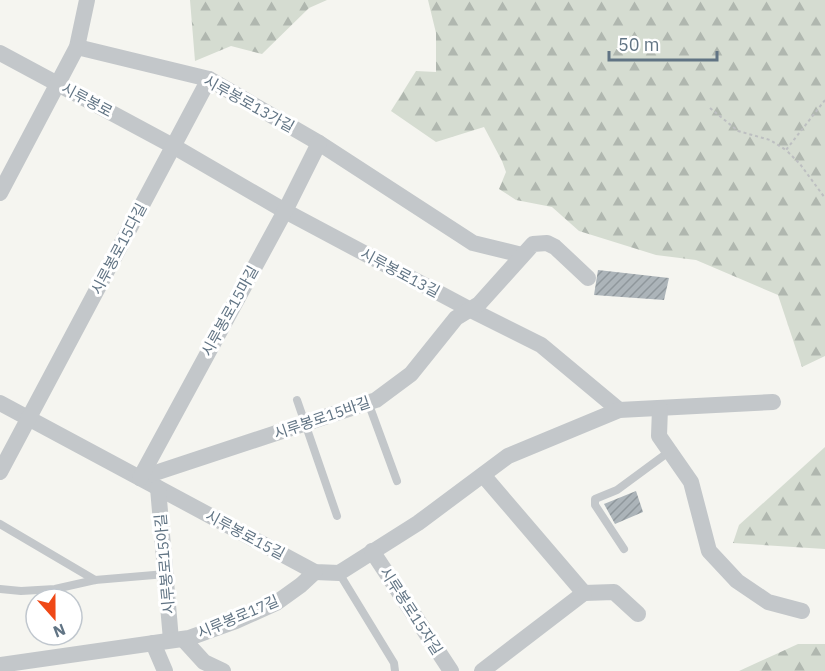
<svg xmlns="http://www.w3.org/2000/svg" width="825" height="671" viewBox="0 0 825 671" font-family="'IBM Plex Sans','Noto Sans KR',sans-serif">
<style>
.forest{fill:url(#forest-firs)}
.building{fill:url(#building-hatch)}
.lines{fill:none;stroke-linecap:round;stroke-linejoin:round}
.path{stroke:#bdbfc1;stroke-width:2;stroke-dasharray:3 3;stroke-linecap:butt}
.service{stroke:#c3c7ca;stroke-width:8}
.minor{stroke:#c3c7ca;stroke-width:16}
.labels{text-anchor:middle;stroke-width:6;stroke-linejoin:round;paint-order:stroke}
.street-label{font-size:15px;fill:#617484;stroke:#fff}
</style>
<defs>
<pattern id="forest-firs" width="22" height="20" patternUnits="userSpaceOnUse" patternTransform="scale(1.5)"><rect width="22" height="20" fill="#d5dcd1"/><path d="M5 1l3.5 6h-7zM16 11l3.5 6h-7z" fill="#b0b7af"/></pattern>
<pattern id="building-hatch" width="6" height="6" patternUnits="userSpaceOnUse" patternTransform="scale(1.5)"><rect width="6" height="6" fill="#acb4b9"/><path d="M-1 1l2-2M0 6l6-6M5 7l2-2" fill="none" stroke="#8f979c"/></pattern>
</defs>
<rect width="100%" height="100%" fill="#f5f5f0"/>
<g class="forest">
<polygon points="190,0 327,0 309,8 262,54 231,46 195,61"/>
<polygon points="428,0 825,0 825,356 802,367 778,295 696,260 656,255 579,231 552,207 516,200 499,189 506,172 502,161 484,127 436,142 391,111 416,71 436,72 436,33"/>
<polygon points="825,447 825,549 733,543 739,525"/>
<polygon points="798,644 825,644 825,671 739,671"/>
</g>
<g class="building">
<polygon points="598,270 669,278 664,300 594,295"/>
<polygon points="636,491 643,512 615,524 604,504"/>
</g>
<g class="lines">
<g class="path">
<polyline points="825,100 786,150 800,164 825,198"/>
<polyline points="710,108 738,131 770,140 786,150"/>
</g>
<g class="service">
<polyline points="297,400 337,516"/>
<polyline points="368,402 397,481"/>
<polyline points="0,524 95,580"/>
<polyline points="624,549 595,505 595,499 617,490 670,451"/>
<polyline points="339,573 394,663 395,671"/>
<polyline points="0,589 21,591 55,589 95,580 166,574"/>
</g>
<g class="minor">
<polyline points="77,47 209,79 319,143 473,243 522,255"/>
<polyline points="0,53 173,146 285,211 469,309 541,345 619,410"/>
<polyline points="0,193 77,47 87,0"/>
<polyline points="0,403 315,572 339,573 418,523 508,456 619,410 773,402"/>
<polyline points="660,408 659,436 691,482 709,551 737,581 768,602 802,611"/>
<polyline points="0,472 209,79"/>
<polyline points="483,475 584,593 614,592 638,614"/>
<polyline points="140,478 376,400 411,374 456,318 479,304 533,244 547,243 555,247 588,278"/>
<polyline points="140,478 285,211 319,143"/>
<polyline points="158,488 171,640"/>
<polyline points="372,551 451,671"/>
<polyline points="183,639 204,662 223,671"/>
<polyline points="153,643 165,671"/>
<polyline points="0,665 189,638 236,621 276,603 301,585 315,572"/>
<polyline points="482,671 584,593"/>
</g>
</g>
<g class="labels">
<g class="street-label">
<text transform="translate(87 100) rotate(28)" y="5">시루봉로</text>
<text transform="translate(249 104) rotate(29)" y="5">시루봉로13가길</text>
<text transform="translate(119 249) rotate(-62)" y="5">시루봉로15다길</text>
<text transform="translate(400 273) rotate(28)" y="5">시루봉로13길</text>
<text transform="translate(230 311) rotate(-61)" y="5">시루봉로15마길</text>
<text transform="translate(322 418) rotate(-19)" y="5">시루봉로15바길</text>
<text transform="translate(245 535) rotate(28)" y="5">시루봉로15길</text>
<text transform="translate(165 564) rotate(-95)" y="5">시루봉로15아길</text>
<text transform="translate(411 611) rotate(57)" y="5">시루봉로15자길</text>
<text transform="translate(238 617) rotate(-23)" y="5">시루봉로17길</text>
</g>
</g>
<g transform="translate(54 617) rotate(159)"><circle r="28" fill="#ffffff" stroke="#c0c7ce" stroke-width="1.5"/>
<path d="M0-4.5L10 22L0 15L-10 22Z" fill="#ef4816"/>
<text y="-9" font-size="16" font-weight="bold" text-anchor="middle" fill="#617484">N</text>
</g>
<path d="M609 51v9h108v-9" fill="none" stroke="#617484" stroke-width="3"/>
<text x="618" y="51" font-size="18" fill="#617484" stroke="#ffffff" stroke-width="4.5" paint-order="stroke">50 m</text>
</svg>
